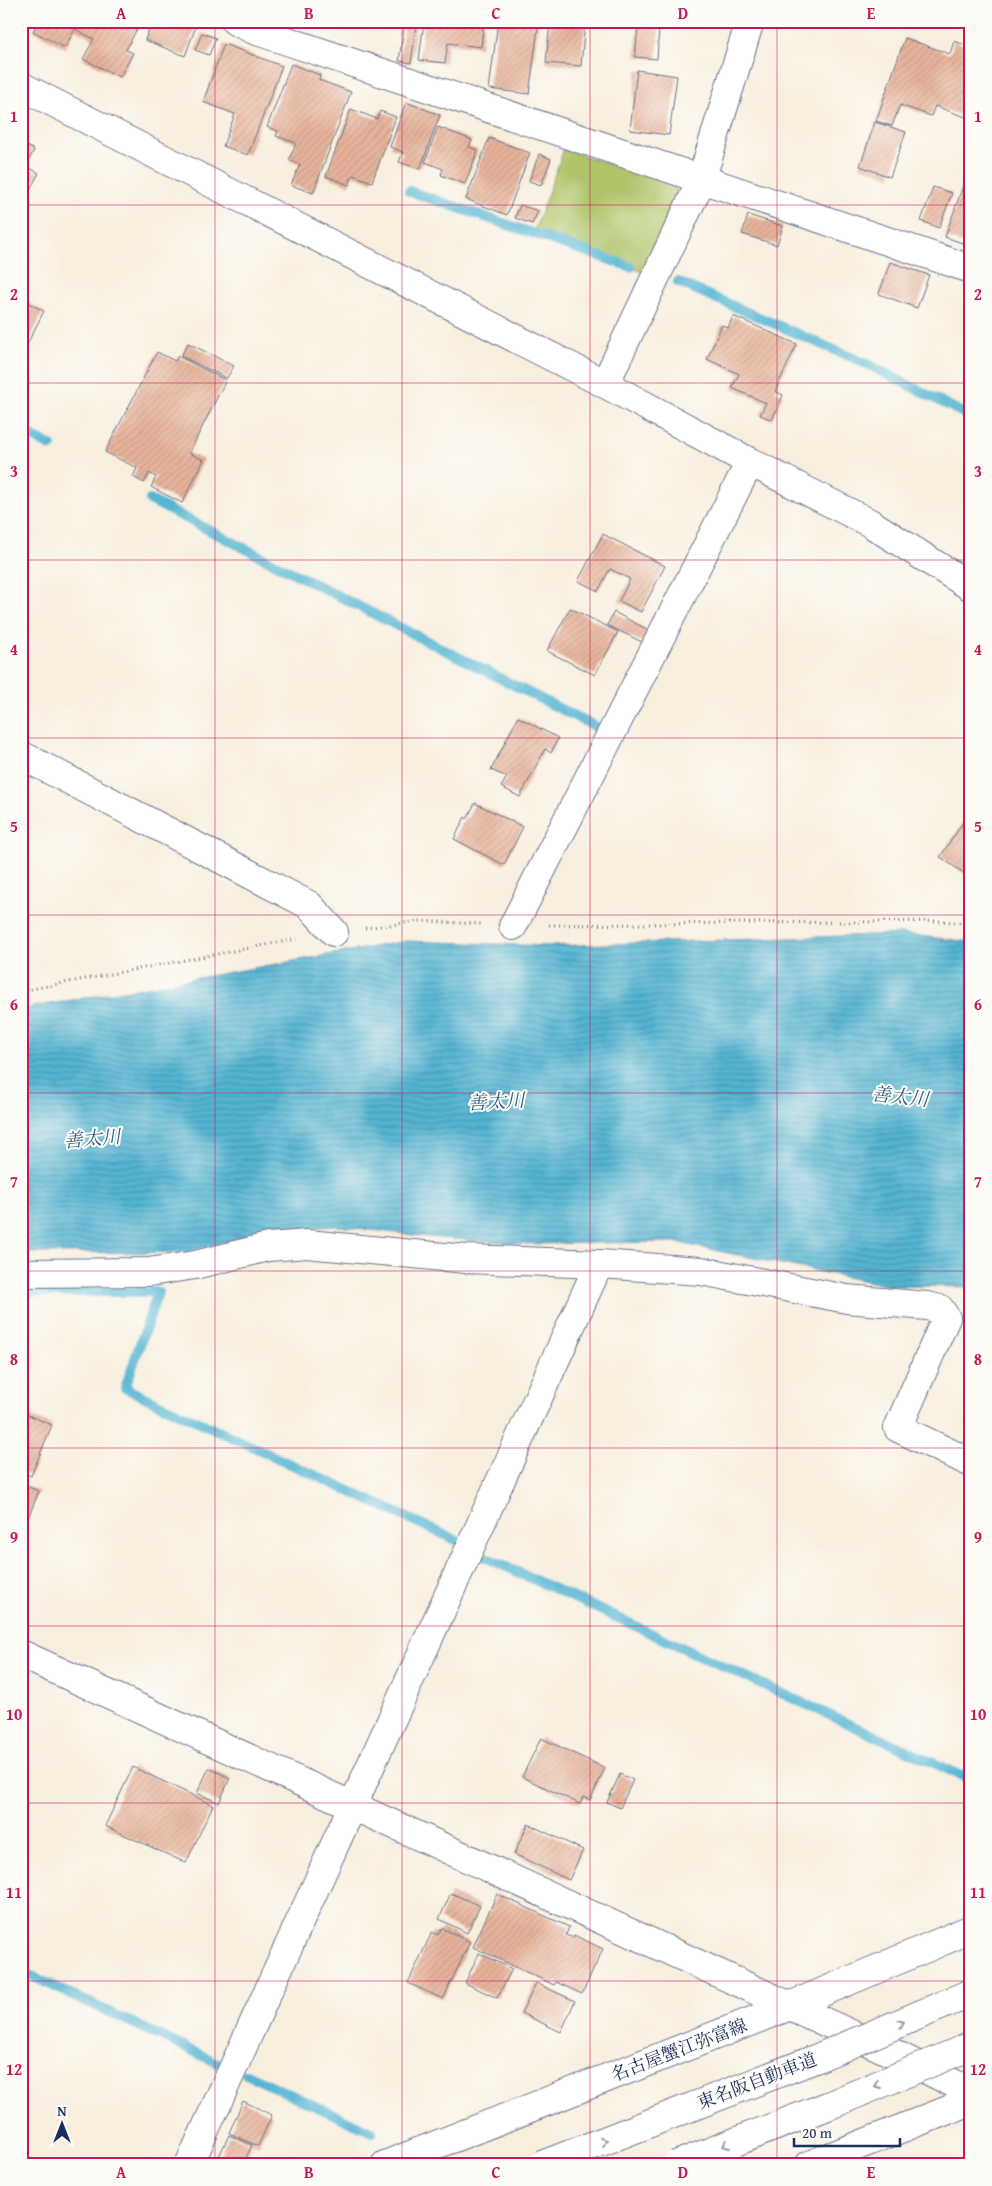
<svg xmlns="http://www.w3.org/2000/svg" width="992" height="2186" viewBox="0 0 992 2186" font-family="'Gentium Book Plus','Noto Serif JP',serif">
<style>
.green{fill:#afc367;stroke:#657962}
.water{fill:url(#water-rules);stroke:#387298}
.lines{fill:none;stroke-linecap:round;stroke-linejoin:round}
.stream{stroke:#55b5d3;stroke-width:10}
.building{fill:url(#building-hatch)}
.minor-casing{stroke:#68728b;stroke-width:30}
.major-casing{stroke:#68728b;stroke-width:30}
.path{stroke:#68728b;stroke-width:3;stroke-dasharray:1 4;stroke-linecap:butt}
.minor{stroke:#fff;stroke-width:28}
.major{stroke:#fff;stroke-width:28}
.highway-bridge-casing{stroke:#68728b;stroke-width:30;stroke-linecap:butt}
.highway-bridge{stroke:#fff;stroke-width:28}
.oneway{stroke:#8d97ae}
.grid{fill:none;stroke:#c2185b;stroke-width:1;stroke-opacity:0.55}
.labels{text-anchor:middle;stroke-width:4;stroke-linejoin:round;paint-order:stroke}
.street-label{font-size:18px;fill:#1b2f5e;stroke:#fdfcf7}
.water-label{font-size:19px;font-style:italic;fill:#2f5e87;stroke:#fdfcf7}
.neatline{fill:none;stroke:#c2185b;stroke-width:2}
.grid-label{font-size:16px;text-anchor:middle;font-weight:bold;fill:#c2185b}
</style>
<defs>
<pattern id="water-rules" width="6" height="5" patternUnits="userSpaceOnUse" patternTransform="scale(1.25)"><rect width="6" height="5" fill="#55b5d3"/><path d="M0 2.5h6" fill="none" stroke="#4694ae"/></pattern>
<pattern id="building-hatch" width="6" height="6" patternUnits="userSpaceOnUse" patternTransform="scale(1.25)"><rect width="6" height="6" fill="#e8b49b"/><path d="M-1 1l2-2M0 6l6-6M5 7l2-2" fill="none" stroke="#c69b88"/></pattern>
</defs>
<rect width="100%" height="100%" fill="#fdfcf7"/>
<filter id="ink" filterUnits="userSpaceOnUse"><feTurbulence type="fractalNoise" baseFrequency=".02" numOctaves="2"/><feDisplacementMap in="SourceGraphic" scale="10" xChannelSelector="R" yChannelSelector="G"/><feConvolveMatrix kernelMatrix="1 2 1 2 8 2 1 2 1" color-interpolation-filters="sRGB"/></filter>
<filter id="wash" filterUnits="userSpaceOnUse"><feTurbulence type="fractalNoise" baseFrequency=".0096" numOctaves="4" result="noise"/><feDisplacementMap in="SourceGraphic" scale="20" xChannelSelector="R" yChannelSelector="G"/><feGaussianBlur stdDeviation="1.12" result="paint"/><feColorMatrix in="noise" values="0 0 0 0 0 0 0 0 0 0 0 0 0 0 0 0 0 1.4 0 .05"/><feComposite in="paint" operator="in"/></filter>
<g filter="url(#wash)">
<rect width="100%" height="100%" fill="#f8eede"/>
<polygon class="green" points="564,149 674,185 680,198 643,272 533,234"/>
<polygon class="water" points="904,934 971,942 971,1287 890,1286 674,1242 520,1244 429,1237 338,1226 270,1230 186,1252 21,1253 21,1009 407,941 549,946"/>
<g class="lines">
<g class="stream">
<polyline points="409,191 631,267"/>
<polyline points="678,282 869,365 971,417"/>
<polyline points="21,431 51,446"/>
<polyline points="150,500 598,728"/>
<polyline points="21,1292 158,1292 125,1388 460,1542"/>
<polyline points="485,1557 971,1780"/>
<polyline points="21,1971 220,2064"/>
<polyline points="246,2074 372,2132"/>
</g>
</g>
<g id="blocks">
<g class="building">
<polygon points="39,21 141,21 126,50 133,53 120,77 83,59 94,39 75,29 65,48 33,31"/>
<polygon points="152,21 183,21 196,26 185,56 145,40"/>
<polygon points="405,21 417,21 411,63 399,61"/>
<polygon points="424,21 484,21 481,47 448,43 445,63 419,60"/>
<polygon points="539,21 529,94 489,89 498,22"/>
<polygon points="550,21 585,21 581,66 546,63"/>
<polygon points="638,26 659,27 657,59 635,57"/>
<polygon points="202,33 216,38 209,55 195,50"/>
<polygon points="905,38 950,54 954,41 971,47 971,119 935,106 931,116 900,105 892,126 876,121"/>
<polygon points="224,44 282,66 248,155 223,146 235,114 203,102"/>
<polygon points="291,64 320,75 319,80 351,92 313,193 291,185 300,164 289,160 296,143 276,136 278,131 267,127"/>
<polygon points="637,70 677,76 669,135 630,130"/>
<polygon points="406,102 440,115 420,169 399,162 403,152 390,147"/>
<polygon points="351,109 377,119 380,111 396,117 372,182 353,175 349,185 326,176"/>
<polygon points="875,122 906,132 890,177 860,166"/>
<polygon points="438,127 472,140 469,147 478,150 465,184 441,175 443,169 425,162"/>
<polygon points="489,138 530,153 507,215 466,199"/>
<polygon points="21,143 34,150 26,166 39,173 28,193 21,189"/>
<polygon points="539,154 551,159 541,185 529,181"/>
<polygon points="970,166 971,166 971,246 945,237"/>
<polygon points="933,187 952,193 939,228 921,221"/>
<polygon points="520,205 538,211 532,224 515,218"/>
<polygon points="748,215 783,226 777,245 742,234"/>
<polygon points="890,262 929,275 917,308 879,294"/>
<polygon points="21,299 44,311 21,356"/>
<polygon points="733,316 797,344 775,391 783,395 772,420 760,415 766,403 732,388 739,374 707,359 722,325 728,328"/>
<polygon points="188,343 234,366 227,378 181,356"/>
<polygon points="157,352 175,361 178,356 226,380 189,453 204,460 182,503 151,487 156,477 149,473 144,483 133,477 137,468 105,452"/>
<polygon points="603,534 665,566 641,612 619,601 630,579 610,569 598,591 578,581"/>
<polygon points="570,608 618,632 595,675 547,651"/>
<polygon points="614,612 648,630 642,642 607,625"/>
<polygon points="518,717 558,738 551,753 545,749 520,797 501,787 507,777 491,770"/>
<polygon points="475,803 523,827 504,865 454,839 465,817 467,819"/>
<polygon points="971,810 971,878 940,857"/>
<polygon points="21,1412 52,1425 31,1476 21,1471"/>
<polygon points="21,1484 39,1491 21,1535"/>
<polygon points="541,1738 605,1768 590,1800 584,1797 580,1804 522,1777"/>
<polygon points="133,1767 213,1805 186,1863 105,1826"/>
<polygon points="209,1768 230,1778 219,1803 197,1793"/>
<polygon points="620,1774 633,1780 620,1808 607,1802"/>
<polygon points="528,1824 583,1850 569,1880 514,1854"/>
<polygon points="451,1893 480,1906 467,1933 439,1919"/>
<polygon points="497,1894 569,1927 566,1935 573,1938 574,1935 603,1949 582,1994 556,1982 554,1985 473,1947"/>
<polygon points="442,1928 470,1942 443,1999 408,1983 432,1932 438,1935"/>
<polygon points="479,1953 512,1969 497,1998 465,1983"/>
<polygon points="536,1983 575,2001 561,2032 521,2013"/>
<polygon points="243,2101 272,2115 258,2146 229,2133"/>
<polygon points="229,2135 252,2145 243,2165 215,2165"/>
</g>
</g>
</g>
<g filter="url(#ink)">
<use href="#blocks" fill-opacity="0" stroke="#68728b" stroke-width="1"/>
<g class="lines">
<defs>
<g id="minor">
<path d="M 235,21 L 254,30 C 493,109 731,191 971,269"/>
<polyline points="21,86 605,384 750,462 870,523 971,587"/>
<polyline points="605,384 701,181 750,21"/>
<polyline points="21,755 309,905 334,932"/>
<polyline points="513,926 750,462"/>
<polyline points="21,1273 149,1272 195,1265 268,1247 307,1244 466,1259 599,1264"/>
<polyline points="21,1654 897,2055 971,2092"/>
<polyline points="189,2165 599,1264 701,1271 847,1299 927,1306 940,1309 946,1318 898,1428 971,1463"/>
<polyline points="809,2165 971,2101"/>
</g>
<polyline id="major" points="385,2165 790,2006 971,1929"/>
</defs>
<use href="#minor" class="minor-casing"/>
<use href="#major" class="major-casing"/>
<g class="path">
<polyline points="549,925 942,921 971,924"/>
<polyline points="365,928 419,921 483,924"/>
<polyline points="21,991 297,939"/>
</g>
<use href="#minor" class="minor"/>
<use href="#major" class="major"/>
<defs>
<g id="highway-bridge">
<polyline points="542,2165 815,2059 971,1993"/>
<polyline points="676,2165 830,2105 971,2046"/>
</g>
</defs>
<use href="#highway-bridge" class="highway-bridge-casing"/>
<use href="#highway-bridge" class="highway-bridge"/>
</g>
<defs><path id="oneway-chevron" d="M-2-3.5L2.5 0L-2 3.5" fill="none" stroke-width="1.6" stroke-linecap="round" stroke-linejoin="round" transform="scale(1.25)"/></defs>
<g class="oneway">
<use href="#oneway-chevron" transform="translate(901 2023) rotate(-23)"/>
<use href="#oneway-chevron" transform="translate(877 2085) rotate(157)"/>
<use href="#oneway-chevron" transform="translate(604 2141) rotate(-21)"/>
<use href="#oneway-chevron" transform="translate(726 2145) rotate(159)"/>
</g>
</g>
<path class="grid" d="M 215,21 L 215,2165M 402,21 L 402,2165M 590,21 L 590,2165M 777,21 L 777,2165M 21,205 L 971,205M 21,383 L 971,383M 21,560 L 971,560M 21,738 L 971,738M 21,915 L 971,915M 21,1093 L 971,1093M 21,1271 L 971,1271M 21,1448 L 971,1448M 21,1626 L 971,1626M 21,1803 L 971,1803M 21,1981 L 971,1981"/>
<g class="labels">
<g class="street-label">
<text transform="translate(679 2050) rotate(-21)" y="6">名古屋蟹江弥富線</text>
<text transform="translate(757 2081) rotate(-21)" y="6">東名阪自動車道</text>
</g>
<g class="water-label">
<text transform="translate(900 1096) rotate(6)" y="7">善太川</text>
<text transform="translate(496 1101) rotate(-3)" y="7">善太川</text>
<text transform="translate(92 1138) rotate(-5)" y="7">善太川</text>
</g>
</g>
<rect width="992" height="2186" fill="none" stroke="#fdfcf7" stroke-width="55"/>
<g transform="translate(62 2124)" stroke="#fdfcf7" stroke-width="4" paint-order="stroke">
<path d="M0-4L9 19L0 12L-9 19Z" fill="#1b2f5e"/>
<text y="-8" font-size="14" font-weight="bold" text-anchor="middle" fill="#1b2f5e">N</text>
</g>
<path d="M794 2138v8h106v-8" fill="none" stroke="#1b2f5e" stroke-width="2.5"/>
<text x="802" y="2138" font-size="15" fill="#1b2f5e" stroke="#fdfcf7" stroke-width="4" paint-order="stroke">20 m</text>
<rect x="28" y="28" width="936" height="2130" class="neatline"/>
<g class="grid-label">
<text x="121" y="19">A</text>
<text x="309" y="19">B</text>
<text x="496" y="19">C</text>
<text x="683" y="19">D</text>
<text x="871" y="19">E</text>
<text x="14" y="122">1</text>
<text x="978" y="122">1</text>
<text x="14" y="300">2</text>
<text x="978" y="300">2</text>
<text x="14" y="477">3</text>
<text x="978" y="477">3</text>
<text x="14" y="655">4</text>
<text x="978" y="655">4</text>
<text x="14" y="832">5</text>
<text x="978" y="832">5</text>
<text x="14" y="1010">6</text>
<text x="978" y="1010">6</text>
<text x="14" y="1187">7</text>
<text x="978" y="1187">7</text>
<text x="14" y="1365">8</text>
<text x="978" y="1365">8</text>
<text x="14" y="1543">9</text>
<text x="978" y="1543">9</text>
<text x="14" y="1720">10</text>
<text x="978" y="1720">10</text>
<text x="14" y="1898">11</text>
<text x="978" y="1898">11</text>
<text x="14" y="2075">12</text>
<text x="978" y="2075">12</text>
<text x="121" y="2178">A</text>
<text x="309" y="2178">B</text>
<text x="496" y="2178">C</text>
<text x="683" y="2178">D</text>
<text x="871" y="2178">E</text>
</g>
</svg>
